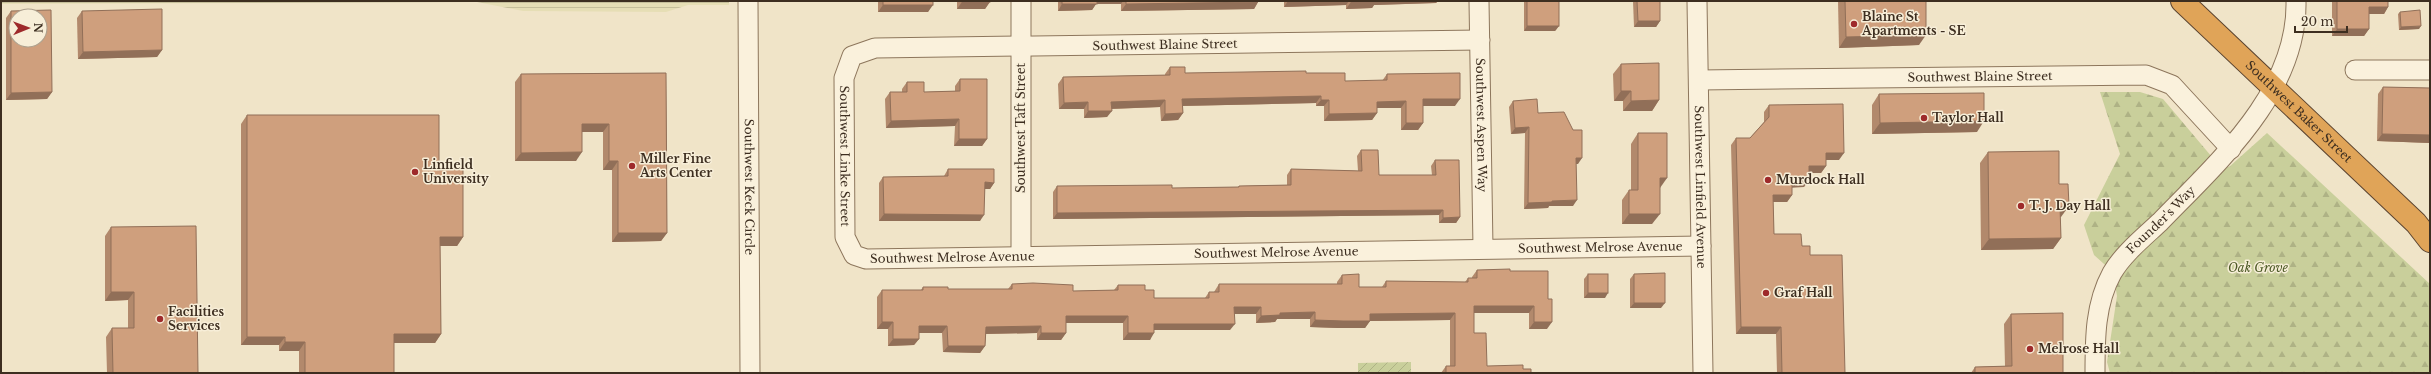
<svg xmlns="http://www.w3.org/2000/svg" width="2431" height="374" viewBox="0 0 2431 374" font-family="'Libre Baskerville',serif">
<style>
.farmland{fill:url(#farmland-rules)}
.forest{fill:url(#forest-firs)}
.garden{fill:url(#garden-furrows)}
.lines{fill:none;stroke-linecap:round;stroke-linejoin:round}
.minor-casing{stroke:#8d765c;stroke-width:21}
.highway-casing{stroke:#5b4430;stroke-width:24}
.minor{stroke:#faf1dc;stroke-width:19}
.highway{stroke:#e0a458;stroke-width:22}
.wall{fill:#b2896c}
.shaded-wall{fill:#916f58}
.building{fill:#cf9f7d;stroke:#916f58;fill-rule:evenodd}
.poi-dot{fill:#9e2a2b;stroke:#f7eed8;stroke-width:1.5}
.labels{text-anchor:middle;stroke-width:3;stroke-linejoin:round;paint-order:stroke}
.poi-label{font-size:12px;font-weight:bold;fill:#3d2e20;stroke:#f7eed8;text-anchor:start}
.street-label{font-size:12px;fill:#3d2e20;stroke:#f7eed8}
.park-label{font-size:12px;font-style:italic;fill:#4d5a26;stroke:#f7eed8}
</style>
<defs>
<pattern id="farmland-rules" width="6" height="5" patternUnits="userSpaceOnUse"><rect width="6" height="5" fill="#e6deb5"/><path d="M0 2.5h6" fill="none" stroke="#c6bf9b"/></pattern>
<pattern id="forest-firs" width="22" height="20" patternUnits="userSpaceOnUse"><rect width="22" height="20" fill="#c9cf9b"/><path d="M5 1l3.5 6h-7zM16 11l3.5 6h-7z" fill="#aeb285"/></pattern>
<pattern id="garden-furrows" width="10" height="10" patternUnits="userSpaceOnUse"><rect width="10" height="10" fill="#c9cf9b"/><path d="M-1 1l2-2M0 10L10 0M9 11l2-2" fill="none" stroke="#aeb285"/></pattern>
</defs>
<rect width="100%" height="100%" fill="#f0e4c8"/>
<polygon class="farmland" points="1,1 729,1 729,5 688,5 666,12 523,11 477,2 1,4"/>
<polygon class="forest" points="2100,92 2140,92 2163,99 2217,163 2229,167 2267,133 2430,284 2430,373 2110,373 2107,362 2117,296 2113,272 2094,255 2084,225 2120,154"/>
<polygon class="garden" points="1411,362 1411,373 1358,373 1358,363"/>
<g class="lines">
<defs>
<g id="minor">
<path id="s1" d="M 748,1 L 750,373"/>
<path id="s2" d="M 1479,1 L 1483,248"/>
<path id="s3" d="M 1697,1 L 1703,373"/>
<path id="s4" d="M 1480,40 L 875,48 L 852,56 L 844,78 L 845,237 L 854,255 L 866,259 L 1701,246"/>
<polyline points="2355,70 2430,70"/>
<path id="s5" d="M 1699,80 L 2146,75 L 2172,85 L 2231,149"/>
<polyline points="1021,256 1021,1"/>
<path id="s6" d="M 2095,373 C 2095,338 2095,304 2112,273 C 2123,254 2144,237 2160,222 C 2218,162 2298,92 2296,1"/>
</g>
<g id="highway">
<path id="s7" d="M 2182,1 L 2416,223 L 2430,241"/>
</g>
</defs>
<use href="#minor" class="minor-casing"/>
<use href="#highway" class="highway-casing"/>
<use href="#minor" class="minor"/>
<use href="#highway" class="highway"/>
</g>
<g class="wall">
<polygon points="878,1 933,1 928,12 878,12"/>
<polygon points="957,1 990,1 985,9 957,9"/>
<polygon points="1058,1 1258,1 1258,2 1254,9 1121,11 1121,4 1096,4 1092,10 1058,11"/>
<polygon points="1284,1 1438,1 1436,3 1374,5 1372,8 1346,9 1346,5 1284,7"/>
<polygon points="1524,1 1559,1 1559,26 1555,31 1524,31"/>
<polygon points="1633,1 1660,1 1660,21 1656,27 1634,27"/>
<polygon points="1838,1 1926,1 1919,45 1839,48"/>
<polygon points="2332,1 2388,1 2388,7 2384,14 2369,14 2369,29 2364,36 2332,36"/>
<polygon points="11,11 52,92 47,99 6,100 6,18"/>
<polygon points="82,11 162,50 157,57 78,59 77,18"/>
<polygon points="2400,12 2419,29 2399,30 2398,14"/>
<polygon points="1621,64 1659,100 1652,111 1623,111 1623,101 1614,101 1613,74"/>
<polygon points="1170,67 1185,73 1306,73 1345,81 1382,81 1387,74 1455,106 1423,106 1423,123 1418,130 1401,130 1401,108 1377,108 1377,113 1372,120 1324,121 1324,106 1316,106 1316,103 1183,106 1183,113 1178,120 1161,121 1160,107 1111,109 1107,117 1084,118 1084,109 1059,109 1058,84 1063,77 1165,75 1165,74"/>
<polygon points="666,73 667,233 661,241 612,242 612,170 603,170 603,132 582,132 576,161 515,161 515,82 521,74"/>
<polygon points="960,79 987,139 982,146 954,146 955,126 886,128 885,99 890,92 902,92 902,89 907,82 924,92 955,91 955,86"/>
<polygon points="2383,87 2430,88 2430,143 2377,141 2378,94"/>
<polygon points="1879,94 1977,132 1872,134 1872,105"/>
<polygon points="1513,101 1538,113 1578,164 1576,164 1573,206 1549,206 1548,208 1524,209 1525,133 1511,134 1509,107"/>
<polygon points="1769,105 1839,160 1826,160 1826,166 1821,173 1809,173 1804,187 1792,187 1792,195 1787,202 1773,202 1774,234 1802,246 1810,255 1845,373 1777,373 1776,334 1736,334 1731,145 1736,138 1750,138 1764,122 1764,112"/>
<polygon points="247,115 439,170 463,237 457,246 440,246 441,334 435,343 394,343 394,373 299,373 299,351 279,351 279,345 241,345 241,124"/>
<polygon points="1638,133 1660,188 1652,224 1622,224 1622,200 1629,190 1631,190 1631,144"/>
<polygon points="1361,150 1379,175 1432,175 1431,166 1435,160 1460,217 1456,223 1439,223 1439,215 1053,219 1053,192 1057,186 1172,188 1238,187 1239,186 1287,185 1287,175 1291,169 1358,171 1357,156"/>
<polygon points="1988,152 2059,184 2061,217 2060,217 2061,238 2053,249 1981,250 1980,163"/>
<polygon points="948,169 994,183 990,189 985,189 980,221 879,221 879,183 883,177 944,176"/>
<polygon points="111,227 198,373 107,373 106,337 112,328 128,328 128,300 105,301 105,236"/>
<polygon points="1477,270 1510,271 1548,271 1547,329 1529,329 1529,313 1474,313 1474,333 1487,366 1523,369 1531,373 1441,373 1446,366 1450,366 1450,320 1370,321 1365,328 1338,328 1310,327 1310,319 1277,319 1275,322 1256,323 1256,314 1234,314 1230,330 1154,330 1150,340 1123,340 1123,323 1066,323 1066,333 1061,340 1037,340 1037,333 986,334 985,346 980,353 943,352 942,333 919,333 919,339 914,345 888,346 888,329 877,329 877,297 882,290 921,290 923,287 948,289 1008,289 1012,284 1073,291 1114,290 1118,285 1145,290 1154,298 1205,298 1209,292 1214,292 1219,284 1337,284 1337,282 1342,275 1359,287 1382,287 1386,281 1465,282 1468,278 1472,278 1472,277"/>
<polygon points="1588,274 1605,298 1584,298 1584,279"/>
<polygon points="1634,274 1661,308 1630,308 1630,279"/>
<polygon points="2011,314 2063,373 1971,373 1975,367 2005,366 2004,324"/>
</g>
<g class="shaded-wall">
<polygon points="1094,1 1123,1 1121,4 1096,4 1092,10 1058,11 1062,4"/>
<polygon points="1288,1 1349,1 1346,5 1284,7"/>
<polygon points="1374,1 1438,1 1436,3 1374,5 1372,8 1346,9 1351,2"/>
<polygon points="962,2 990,2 985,9 957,9"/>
<polygon points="1258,2 1254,9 1121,11 1126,4"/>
<polygon points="883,5 933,5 928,12 878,12"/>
<polygon points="2369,7 2388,7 2384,14 2364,14"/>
<polygon points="1638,21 1660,21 1656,27 1634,27"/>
<polygon points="1527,26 1559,26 1555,31 1524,31"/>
<polygon points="2421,26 2419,29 2399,30 2401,27"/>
<polygon points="2337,29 2369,29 2364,36 2332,36"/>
<polygon points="1926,35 1919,45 1839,48 1846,37"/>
<polygon points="162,50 157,57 78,59 83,52"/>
<polygon points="1621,91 1631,91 1623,101 1614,101"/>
<polygon points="52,92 47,99 6,100 11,93"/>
<polygon points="1321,96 1316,103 1178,106 1182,99"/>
<polygon points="1423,99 1460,99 1455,106 1418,106"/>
<polygon points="1165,100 1160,107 1107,109 1111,102"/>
<polygon points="1321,100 1329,100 1324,106 1316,106"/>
<polygon points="1659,100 1652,111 1623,111 1631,101"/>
<polygon points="1406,101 1401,108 1372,108 1377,102"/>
<polygon points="1088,102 1084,109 1059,109 1064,103"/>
<polygon points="1088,111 1112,111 1107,117 1084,118"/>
<polygon points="1183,113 1178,120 1161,121 1165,114"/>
<polygon points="1377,113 1372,120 1324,121 1329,114"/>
<polygon points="959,119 955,126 886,128 891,121"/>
<polygon points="1984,121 1977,132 1872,134 1880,123"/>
<polygon points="1406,123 1423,123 1418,130 1401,130"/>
<polygon points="582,124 609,124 603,132 576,132"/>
<polygon points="1529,127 1525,133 1511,134 1515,128"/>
<polygon points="2382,134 2430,135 2430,143 2377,141"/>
<polygon points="959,139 987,139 982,146 954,146"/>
<polygon points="582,152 576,161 515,161 521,153"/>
<polygon points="1826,153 1844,153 1839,160 1821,160"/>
<polygon points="1576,158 1582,158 1578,164 1572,164"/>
<polygon points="609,161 618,161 612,170 603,170"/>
<polygon points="1809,166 1826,166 1821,173 1804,173"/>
<polygon points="1660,178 1667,178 1660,188"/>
<polygon points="1792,180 1809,180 1804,187 1787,188"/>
<polygon points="985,182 994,183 990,189 980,189"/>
<polygon points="1773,195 1792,195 1787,202 1768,202"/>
<polygon points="1577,200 1573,206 1549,206 1548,208 1524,209 1528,203 1552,201"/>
<polygon points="2069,206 2061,217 2053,217 2060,207"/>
<polygon points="1443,210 1439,215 1053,219 1057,213"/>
<polygon points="884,214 984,215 980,221 879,221"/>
<polygon points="1629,214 1660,214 1652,224 1622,224"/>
<polygon points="1460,217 1456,223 1439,223 1443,218"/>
<polygon points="618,233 667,233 661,241 612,242"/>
<polygon points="440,237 463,237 457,246 434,246"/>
<polygon points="2061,238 2053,249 1981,250 1989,239"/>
<polygon points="111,292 134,292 128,300 105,301"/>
<polygon points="1588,293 1608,293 1605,298 1584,298"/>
<polygon points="1634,303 1665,303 1661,308 1630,308"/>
<polygon points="1474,306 1534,306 1529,313 1469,313"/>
<polygon points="1234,307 1261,307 1256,314 1229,314"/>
<polygon points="1315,312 1310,319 1277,319 1275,322 1256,323 1261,316 1280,313"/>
<polygon points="1455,313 1450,320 1370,321 1365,328 1338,328 1310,327 1315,320 1370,314"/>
<polygon points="1066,316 1128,316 1123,323 1061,323"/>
<polygon points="882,322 893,322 888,329 877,329"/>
<polygon points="1534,322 1552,322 1547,329 1529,329"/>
<polygon points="1154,324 1235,324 1230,330 1149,330"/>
<polygon points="919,326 947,326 942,333 914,333"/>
<polygon points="1041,326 1037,333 981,334 986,327"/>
<polygon points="1741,327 1781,327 1776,334 1736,334"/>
<polygon points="1041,333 1066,333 1061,340 1037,340"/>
<polygon points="1128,333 1154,333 1150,340 1123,340"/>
<polygon points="394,334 441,334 435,343 388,343"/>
<polygon points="247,337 285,337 279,345 241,345"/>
<polygon points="893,339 919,339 914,345 888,346"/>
<polygon points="285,342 305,342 299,351 279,351"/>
<polygon points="948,346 985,346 980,353 943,352"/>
</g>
<g class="building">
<rect x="883" y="1" width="50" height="4"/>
<rect x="962" y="1" width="28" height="1"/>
<rect x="1062" y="1" width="35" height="3"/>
<polygon points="1126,1 1258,1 1258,2 1126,4"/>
<rect x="1351" y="1" width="25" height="1"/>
<rect x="1527" y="1" width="32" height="25"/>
<polygon points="1637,1 1660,1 1660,21 1638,21"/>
<polygon points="1845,1 1926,1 1926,35 1846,37"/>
<polygon points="2337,1 2388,1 2388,7 2369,7 2369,29 2337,29"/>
<polygon points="162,9 162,50 83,52 82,11"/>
<path d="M 51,10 L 52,92 L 11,93 L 11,11 ZM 16,16 L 40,16 L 40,40 L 16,40 Z"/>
<polygon points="2420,10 2421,26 2401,27 2400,12"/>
<polygon points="1659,63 1659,100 1631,101 1631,91 1621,91 1621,64"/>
<polygon points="1170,67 1185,67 1185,73 1306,71 1306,73 1345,73 1345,81 1387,80 1387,74 1460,73 1460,99 1423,99 1423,123 1406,123 1406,101 1377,102 1377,113 1329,114 1329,100 1321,100 1321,96 1182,99 1183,113 1165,114 1165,100 1111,102 1112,111 1088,111 1088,102 1064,103 1063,77 1170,75"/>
<polygon points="666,73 667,233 618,233 618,161 609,161 609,124 582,124 582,152 521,153 521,74"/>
<polygon points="960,79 987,79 987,139 959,139 959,119 891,121 890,92 907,92 907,82 924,82 924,92 960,91"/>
<polygon points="2383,87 2430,88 2430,135 2382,134"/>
<polygon points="1984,93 1984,121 1880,123 1879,94"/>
<polygon points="1537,99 1538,113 1564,112 1573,130 1582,130 1582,158 1576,158 1577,200 1552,201 1552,202 1528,203 1529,127 1515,128 1513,101"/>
<polygon points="1843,104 1844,153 1826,153 1826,166 1809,166 1809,180 1792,180 1792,195 1773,195 1774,234 1801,234 1802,246 1810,246 1810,255 1842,255 1845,373 1782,373 1781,327 1741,327 1736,138 1750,138 1769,117 1769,105"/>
<polygon points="247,115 439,115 439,170 463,169 463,237 440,237 441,334 394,334 394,373 305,373 305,342 285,342 285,337 247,337"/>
<polygon points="1638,133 1667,133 1667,178 1660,178 1660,214 1629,214 1629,190 1638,190"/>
<polygon points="1361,150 1378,150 1379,175 1436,175 1435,160 1459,160 1460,217 1443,218 1443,210 1057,213 1057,186 1172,185 1172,188 1239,187 1239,186 1291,185 1291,169 1362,171"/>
<polygon points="2059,151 2059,184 2068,184 2069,206 2060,207 2061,238 1989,239 1988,152"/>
<polygon points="948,169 994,169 994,183 985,182 984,215 884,214 883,177 948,176"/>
<polygon points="196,226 198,373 113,373 112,328 134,328 134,292 111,292 111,227"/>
<polygon points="1510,269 1510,271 1548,271 1548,299 1552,299 1552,322 1534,322 1534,306 1474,306 1474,333 1486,333 1487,366 1523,365 1523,369 1531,369 1531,373 1446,373 1446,366 1455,366 1455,313 1370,314 1370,321 1343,321 1315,320 1315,312 1280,313 1280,315 1261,316 1261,307 1234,307 1235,324 1154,324 1154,333 1128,333 1128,316 1066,316 1066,333 1041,333 1041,326 986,327 985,346 948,346 947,326 919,326 919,339 893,339 893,322 882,322 882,290 923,290 923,287 948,287 948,289 1012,289 1012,284 1033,283 1073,285 1073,291 1118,290 1118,285 1145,285 1145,290 1154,290 1154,298 1209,298 1209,292 1219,292 1219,284 1342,284 1342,275 1359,274 1359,287 1386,287 1386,281 1468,282 1468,278 1477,278 1477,270"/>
<polygon points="1665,273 1665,303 1634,303 1634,274"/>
<rect x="1588" y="274" width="20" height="19"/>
<polygon points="2063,313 2063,373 1975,373 1975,367 2012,366 2011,314"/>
</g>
<g class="poi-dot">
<circle cx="1854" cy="24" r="4"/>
<circle cx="1924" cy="118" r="4"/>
<circle cx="632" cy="166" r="4"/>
<circle cx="415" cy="172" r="4"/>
<circle cx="1768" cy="180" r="4"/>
<circle cx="2021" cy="206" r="4"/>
<circle cx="1766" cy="293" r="4"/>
<circle cx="160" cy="319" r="4"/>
<circle cx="2030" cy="349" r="4"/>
</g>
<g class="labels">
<g class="poi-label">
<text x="1862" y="21">Blaine St<tspan x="1862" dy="14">Apartments - SE</tspan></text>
<text x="1932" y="122">Taylor Hall</text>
<text x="640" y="163">Miller Fine<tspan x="640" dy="14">Arts Center</tspan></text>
<text x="423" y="169">Linfield<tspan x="423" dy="14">University</tspan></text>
<text x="1776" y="184">Murdock Hall</text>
<text x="2029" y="210">T. J. Day Hall</text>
<text x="1774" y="297">Graf Hall</text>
<text x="168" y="316">Facilities<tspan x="168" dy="14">Services</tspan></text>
<text x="2038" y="353">Melrose Hall</text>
</g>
<g class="street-label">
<text transform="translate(1165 45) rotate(-1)" y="4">Southwest Blaine Street</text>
<text dy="4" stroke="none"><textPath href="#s5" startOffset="281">Southwest Blaine Street</textPath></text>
<text dy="4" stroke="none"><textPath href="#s7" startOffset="161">Southwest Baker Street</textPath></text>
<text dy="4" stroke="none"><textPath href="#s2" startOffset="124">Southwest Aspen Way</textPath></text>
<text transform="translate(1021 128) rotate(-90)" y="4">Southwest Taft Street</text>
<text dy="4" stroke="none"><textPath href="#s4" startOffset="731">Southwest Linke Street</textPath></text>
<text dy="4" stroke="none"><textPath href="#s1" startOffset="186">Southwest Keck Circle</textPath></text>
<text dy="4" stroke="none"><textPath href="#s3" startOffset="186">Southwest Linfield Avenue</textPath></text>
<text dy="4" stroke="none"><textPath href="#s6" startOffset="175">Founder's Way</textPath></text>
<text dy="4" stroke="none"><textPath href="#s4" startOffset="1579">Southwest Melrose Avenue</textPath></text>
<text dy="4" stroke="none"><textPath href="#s4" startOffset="1255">Southwest Melrose Avenue</textPath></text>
<text dy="4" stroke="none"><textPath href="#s4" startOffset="931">Southwest Melrose Avenue</textPath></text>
</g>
<g class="park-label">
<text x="2258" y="272">Oak Grove</text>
</g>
</g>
<rect width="2431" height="374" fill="none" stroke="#3d2e20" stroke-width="4"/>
<g transform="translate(28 28) rotate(89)"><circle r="19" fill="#f7eed8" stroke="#ada18e"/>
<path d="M0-3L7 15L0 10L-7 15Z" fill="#9e2a2b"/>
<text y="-6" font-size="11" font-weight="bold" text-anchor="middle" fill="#3d2e20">N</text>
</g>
<path d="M2295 26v6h52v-6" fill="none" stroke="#3d2e20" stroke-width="2"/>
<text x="2301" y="26" font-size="12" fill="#3d2e20" stroke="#f7eed8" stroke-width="3" paint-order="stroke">20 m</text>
</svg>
